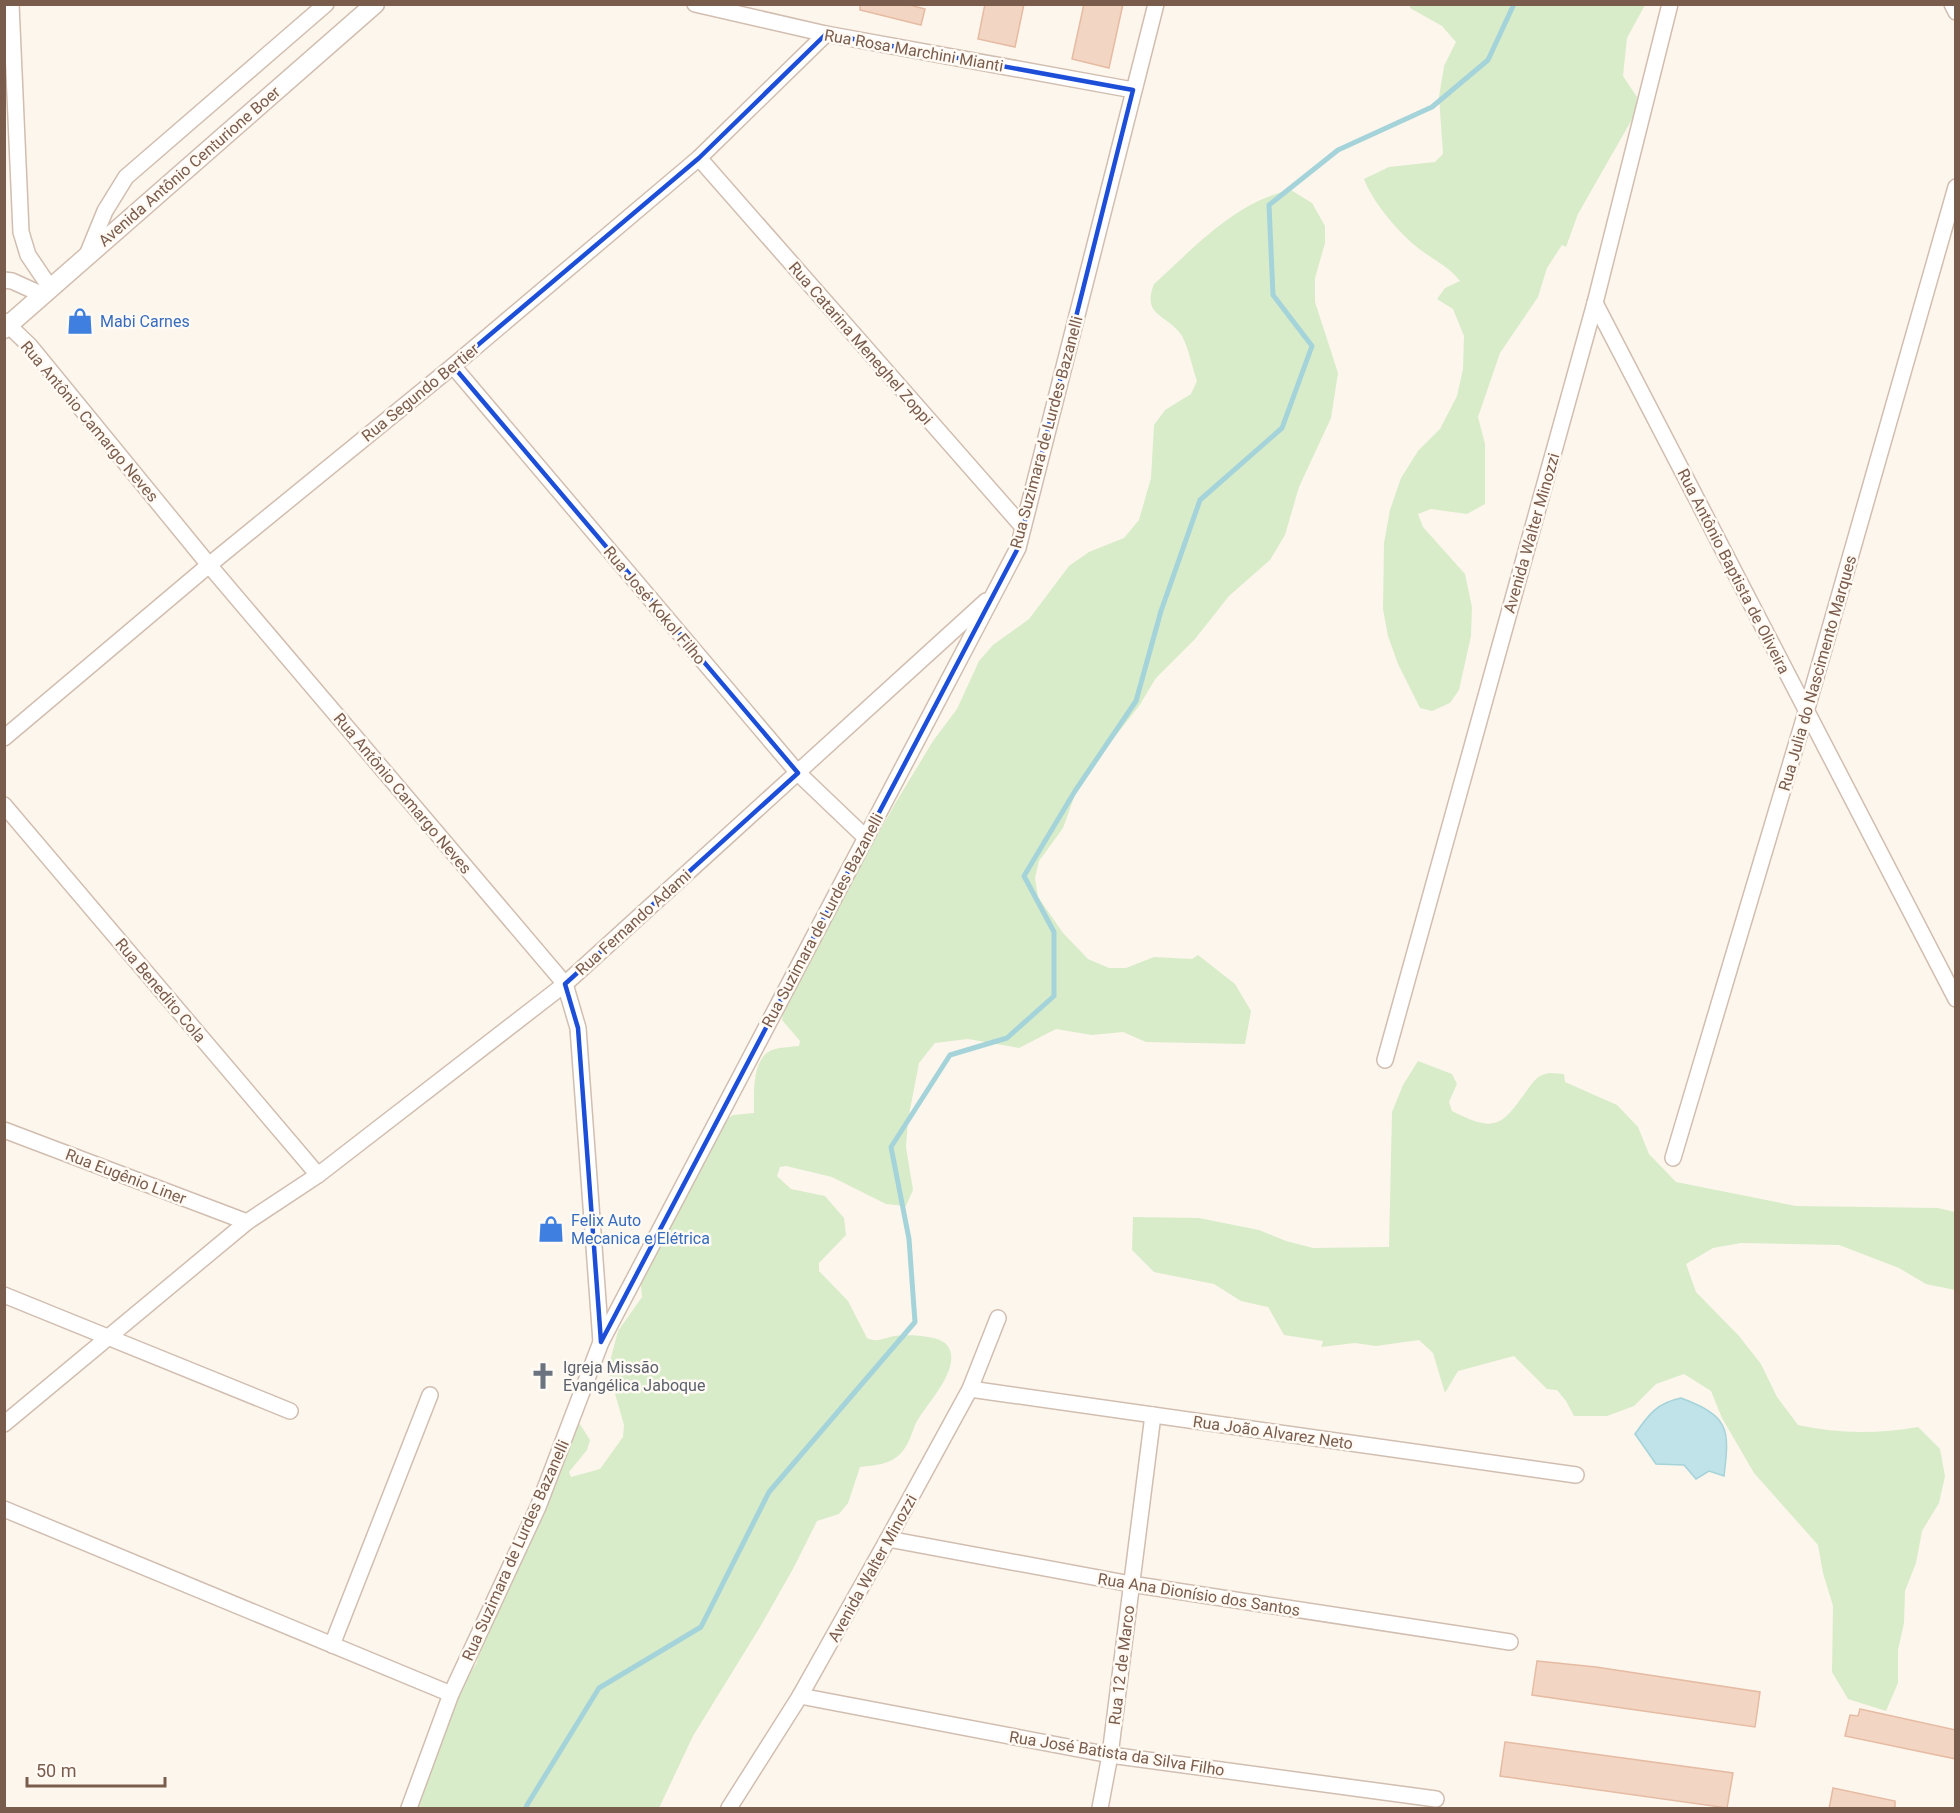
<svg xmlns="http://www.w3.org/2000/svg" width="1960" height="1813" viewBox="0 0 1960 1813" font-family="Roboto,sans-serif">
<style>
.green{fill:#d8ecc9}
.water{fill:#bfe3e8;stroke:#a5d3da;stroke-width:1.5}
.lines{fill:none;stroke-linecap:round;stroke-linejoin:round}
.stream{stroke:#a5d3da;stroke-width:5}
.building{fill:#f3d5c3;stroke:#e6bba3;stroke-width:1.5}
.minor-casing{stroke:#d1beb0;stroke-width:18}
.tertiary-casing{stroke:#d1beb0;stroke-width:21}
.minor{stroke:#fff;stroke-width:15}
.tertiary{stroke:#fff;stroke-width:18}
.marked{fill:none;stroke:#1d4ed8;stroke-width:4.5;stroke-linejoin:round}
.labels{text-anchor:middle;stroke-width:5;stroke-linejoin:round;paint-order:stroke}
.street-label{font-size:16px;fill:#7a5c4d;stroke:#fffaf3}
.shop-label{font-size:16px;fill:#366cbe;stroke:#fffaf3;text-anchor:start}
.worship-label{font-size:16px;fill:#5b616d;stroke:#fffaf3;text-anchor:start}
</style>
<rect width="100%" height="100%" fill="#fdf6ec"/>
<g class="green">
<path d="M 1410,5 L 1645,5 L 1627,38 L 1623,76 L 1637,97 L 1635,114 L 1578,214 L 1566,247 L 1562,245 L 1547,268 L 1538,297 L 1500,353 L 1478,417 L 1485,444 L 1485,504 L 1467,514 L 1431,509 L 1418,514 L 1423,527 L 1465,574 L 1472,607 L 1471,636 L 1459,690 L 1450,703 L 1432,711 L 1420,708 L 1398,664 L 1388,636 L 1383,609 L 1384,543 L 1390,510 L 1401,478 L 1418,451 L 1440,429 L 1457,396 L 1463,369 L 1464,336 L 1453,309 L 1437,299 L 1445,288 L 1460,281 C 1447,264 1427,257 1412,243 C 1395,228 1371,199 1364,179 L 1389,167 L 1435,162 L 1443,154 L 1439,97 L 1444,66 L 1456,42 L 1442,26 L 1410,8 Z"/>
<path d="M 1291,190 L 1312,203 L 1325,226 L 1325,243 L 1315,278 L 1315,302 L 1338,373 L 1331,418 L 1299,487 L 1285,535 L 1270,560 L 1229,596 L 1195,639 L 1156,678 L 1139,706 L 1080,781 L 1063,828 L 1039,861 L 1035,878 L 1038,897 L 1063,933 L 1088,959 L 1109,968 L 1126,968 L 1154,957 L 1192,959 L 1198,955 L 1235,984 L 1251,1011 L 1245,1044 L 1146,1042 L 1123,1032 L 1092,1035 L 1056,1029 L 1019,1048 L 968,1039 L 935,1043 L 919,1063 L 908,1120 L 906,1147 L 913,1190 L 906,1206 L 886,1204 L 832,1177 L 786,1166 L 780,1167 L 777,1176 L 791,1189 L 825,1196 L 844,1218 L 846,1235 L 819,1263 L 819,1271 L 848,1301 L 867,1338 C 877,1343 884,1338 894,1336 C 906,1334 940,1335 947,1345 C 964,1367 926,1404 916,1423 C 912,1432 909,1444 902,1452 C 891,1465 875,1465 860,1467 L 848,1503 L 839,1514 L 817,1521 L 794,1567 L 760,1627 L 693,1736 L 659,1808 L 405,1808 L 457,1694 L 476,1664 L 532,1501 L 561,1435 L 576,1418 L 590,1440 L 587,1450 L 569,1472 L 571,1477 L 600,1469 L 623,1437 L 624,1425 L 608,1369 L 618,1331 L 642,1297 L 639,1265 L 724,1121 L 733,1115 L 754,1113 C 754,1094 751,1055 775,1049 C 783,1047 792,1047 799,1046 L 800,1041 L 782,1020 L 786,998 L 896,802 L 933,741 L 957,709 L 979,661 L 993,645 L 1029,619 L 1069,566 L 1089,552 L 1124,538 L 1139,520 L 1151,478 L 1154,425 L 1165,410 L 1191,394 L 1197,381 C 1192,367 1189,349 1182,336 C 1168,314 1141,317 1154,284 C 1194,248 1236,201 1291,190 Z"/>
<path d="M 1418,1061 L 1452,1074 L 1457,1084 L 1449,1102 L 1452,1111 C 1497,1134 1502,1125 1528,1089 C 1533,1082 1537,1076 1545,1074 C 1551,1072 1558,1074 1564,1074 L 1565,1082 L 1617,1105 L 1638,1127 L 1649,1154 L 1676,1182 L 1796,1206 L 1938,1208 L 1955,1212 L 1955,1290 L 1926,1284 L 1899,1268 L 1839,1245 L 1741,1243 L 1713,1248 L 1686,1264 L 1696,1292 L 1739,1336 L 1761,1364 L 1777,1397 L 1798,1425 C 1837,1434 1878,1434 1918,1427 L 1940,1449 L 1945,1476 L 1939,1503 L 1922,1531 L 1916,1563 L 1905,1591 L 1904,1623 L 1898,1650 L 1898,1683 L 1886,1711 L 1848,1699 L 1832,1672 L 1833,1606 L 1823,1573 L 1818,1545 L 1754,1473 L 1722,1418 L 1711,1391 L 1684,1374 L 1656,1384 L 1634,1406 L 1607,1416 L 1574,1416 L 1566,1401 L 1557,1390 L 1547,1389 L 1514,1356 L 1458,1371 L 1445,1393 L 1433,1353 L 1419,1340 L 1376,1346 L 1355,1343 L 1321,1347 L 1323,1341 L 1284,1335 L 1268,1307 L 1241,1301 L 1214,1284 L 1154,1272 L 1132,1250 L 1133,1217 L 1199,1218 L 1259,1230 L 1286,1241 L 1313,1248 L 1389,1247 L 1392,1112 L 1403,1085 Z"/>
</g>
<path class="water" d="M 1681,1398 C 1729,1416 1730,1428 1724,1476 L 1709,1471 L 1696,1479 L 1684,1465 L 1656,1464 L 1635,1434 C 1649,1414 1657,1403 1681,1398 Z"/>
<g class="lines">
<polyline class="stream" points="526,1808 527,1805 599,1688 701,1627 769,1492 915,1322 909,1239 891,1147 950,1055 1007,1038 1054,996 1054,932 1024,876 1075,791 1136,701 1161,611 1200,500 1282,428 1312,346 1273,295 1269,205 1338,150 1432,107 1488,60 1514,4"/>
</g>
<g class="building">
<polygon points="860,4 906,4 925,9 921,25 860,10"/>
<polygon points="985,4 1024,4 1015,47 978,39"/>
<polygon points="1084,4 1123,4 1109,68 1072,59"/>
<polygon points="1537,1661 1596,1667 1760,1692 1755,1727 1532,1695"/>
<polygon points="1860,1709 1956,1730 1956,1759 1845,1736 1850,1715 1858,1716"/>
<polygon points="1505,1742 1733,1773 1727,1808 1500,1776"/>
<polygon points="1833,1788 1895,1801 1895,1809 1829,1809"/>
</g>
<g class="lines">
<defs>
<g id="minor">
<polyline points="11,4 21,232 28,255 51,289"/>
<polyline points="695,4 826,34 1133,90"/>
<polyline points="1952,4 1956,12"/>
<polyline points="699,158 1023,527"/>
<polyline points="87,255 105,211 126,177 326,4"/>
<polyline points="4,280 12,281 43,295"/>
<polyline points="1595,303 1956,999"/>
<polyline points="4,321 30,346 209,565 565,984 578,1028 601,1342"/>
<polyline points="453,366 798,773 865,837"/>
<polyline points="4,738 209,565 453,366 699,158 826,34"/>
<polyline points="4,805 318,1175"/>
<polyline points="1385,1060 1595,303 1670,4"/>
<polyline points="4,1130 247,1222"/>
<polyline points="1673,1158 1806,712 1956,187"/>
<polyline points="4,1295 290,1411"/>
<polyline points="970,1389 1576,1475"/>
<polyline points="4,1424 247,1222 318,1175 565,984 986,601"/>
<polyline points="4,1509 451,1694"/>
<polyline points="888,1539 1131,1584 1510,1642"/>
<polyline points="332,1645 430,1395"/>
<polyline points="800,1696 1110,1755 1436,1799"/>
<polyline points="409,1808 451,1694 538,1507 601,1342 1018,548 1156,4"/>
<polyline points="729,1808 800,1696 888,1539 970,1389 998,1318"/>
<polyline points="1100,1808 1110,1755 1153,1415"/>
</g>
<polyline id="tertiary" points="4,329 375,4"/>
</defs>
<use href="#minor" class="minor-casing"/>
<use href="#tertiary" class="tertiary-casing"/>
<use href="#minor" class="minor"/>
<use href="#tertiary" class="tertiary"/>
</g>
<path class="marked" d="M 826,34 L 1133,90 L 1018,548 L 601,1342 L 578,1028 L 565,984 L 798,773 L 453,366 L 699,158 Z"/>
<defs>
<symbol id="shop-bare" viewBox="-9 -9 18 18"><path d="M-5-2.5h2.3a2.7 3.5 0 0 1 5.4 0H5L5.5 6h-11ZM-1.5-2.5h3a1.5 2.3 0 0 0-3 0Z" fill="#3f7fe0" stroke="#fffaf3" stroke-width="2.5" paint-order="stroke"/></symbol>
<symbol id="church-bare" viewBox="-9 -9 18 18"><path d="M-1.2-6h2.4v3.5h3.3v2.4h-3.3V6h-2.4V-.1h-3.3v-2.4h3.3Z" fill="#6b7280" stroke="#fffaf3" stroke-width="2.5" paint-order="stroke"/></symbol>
</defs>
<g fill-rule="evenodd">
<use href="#shop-bare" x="61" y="302" width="38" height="38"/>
<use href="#shop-bare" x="532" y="1210" width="38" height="38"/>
<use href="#church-bare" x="524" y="1357" width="38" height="38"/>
</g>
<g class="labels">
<g class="street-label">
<text transform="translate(914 50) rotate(10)" y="6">Rua Rosa Marchini Mianti</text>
<text transform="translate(189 166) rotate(-41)" y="6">Avenida Antônio Centurione Boer</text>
<text transform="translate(861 343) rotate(49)" y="6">Rua Catarina Meneghel Zoppi</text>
<text transform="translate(420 392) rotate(-39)" y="6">Rua Segundo Bertier</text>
<text transform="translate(90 421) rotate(50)" y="6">Rua Antônio Camargo Neves</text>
<text transform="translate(1046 432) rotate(-75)" y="6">Rua Suzimara de Lurdes Bazanelli</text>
<text transform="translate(1531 533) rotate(-74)" y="6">Avenida Walter Minozzi</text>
<text transform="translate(1734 571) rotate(63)" y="6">Rua Antônio Baptista de Oliveira</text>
<text transform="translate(655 605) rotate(50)" y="6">Rua José Kokol Filho</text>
<text transform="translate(1817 673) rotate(-74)" y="6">Rua Julia do Nascimento Marques</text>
<text transform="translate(403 793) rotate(50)" y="6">Rua Antônio Camargo Neves</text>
<text transform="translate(822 920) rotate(-62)" y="6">Rua Suzimara de Lurdes Bazanelli</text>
<text transform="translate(633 922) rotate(-42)" y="6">Rua Fernando Adami</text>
<text transform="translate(161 990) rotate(50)" y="6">Rua Benedito Cola</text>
<text transform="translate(126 1176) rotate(21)" y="6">Rua Eugênio Liner</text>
<text transform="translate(1273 1432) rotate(8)" y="6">Rua João Alvarez Neto</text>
<text transform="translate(515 1550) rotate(-66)" y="6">Rua Suzimara de Lurdes Bazanelli</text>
<text transform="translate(872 1568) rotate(-61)" y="6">Avenida Walter Minozzi</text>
<text transform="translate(1199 1594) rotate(9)" y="6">Rua Ana Dionísio dos Santos</text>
<text transform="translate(1121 1665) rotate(-83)" y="6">Rua 12 de Marco</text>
<text transform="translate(1117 1753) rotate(9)" y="6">Rua José Batista da Silva Filho</text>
</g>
<g class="shop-label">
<text x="100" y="327">Mabi Carnes</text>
<text x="571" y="1226">Felix Auto<tspan x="571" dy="18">Mecanica e Elétrica</tspan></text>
</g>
<g class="worship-label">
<text x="563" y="1373">Igreja Missão<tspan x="563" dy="18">Evangélica Jaboque</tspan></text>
</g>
</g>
<rect width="1960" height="1813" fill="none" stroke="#7a5c4d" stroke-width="12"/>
<path d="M27 1777v9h138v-9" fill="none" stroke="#7a5c4d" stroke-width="3"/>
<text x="36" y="1777" font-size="18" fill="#7a5c4d" stroke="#fffaf3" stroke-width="4.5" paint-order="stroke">50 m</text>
</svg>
